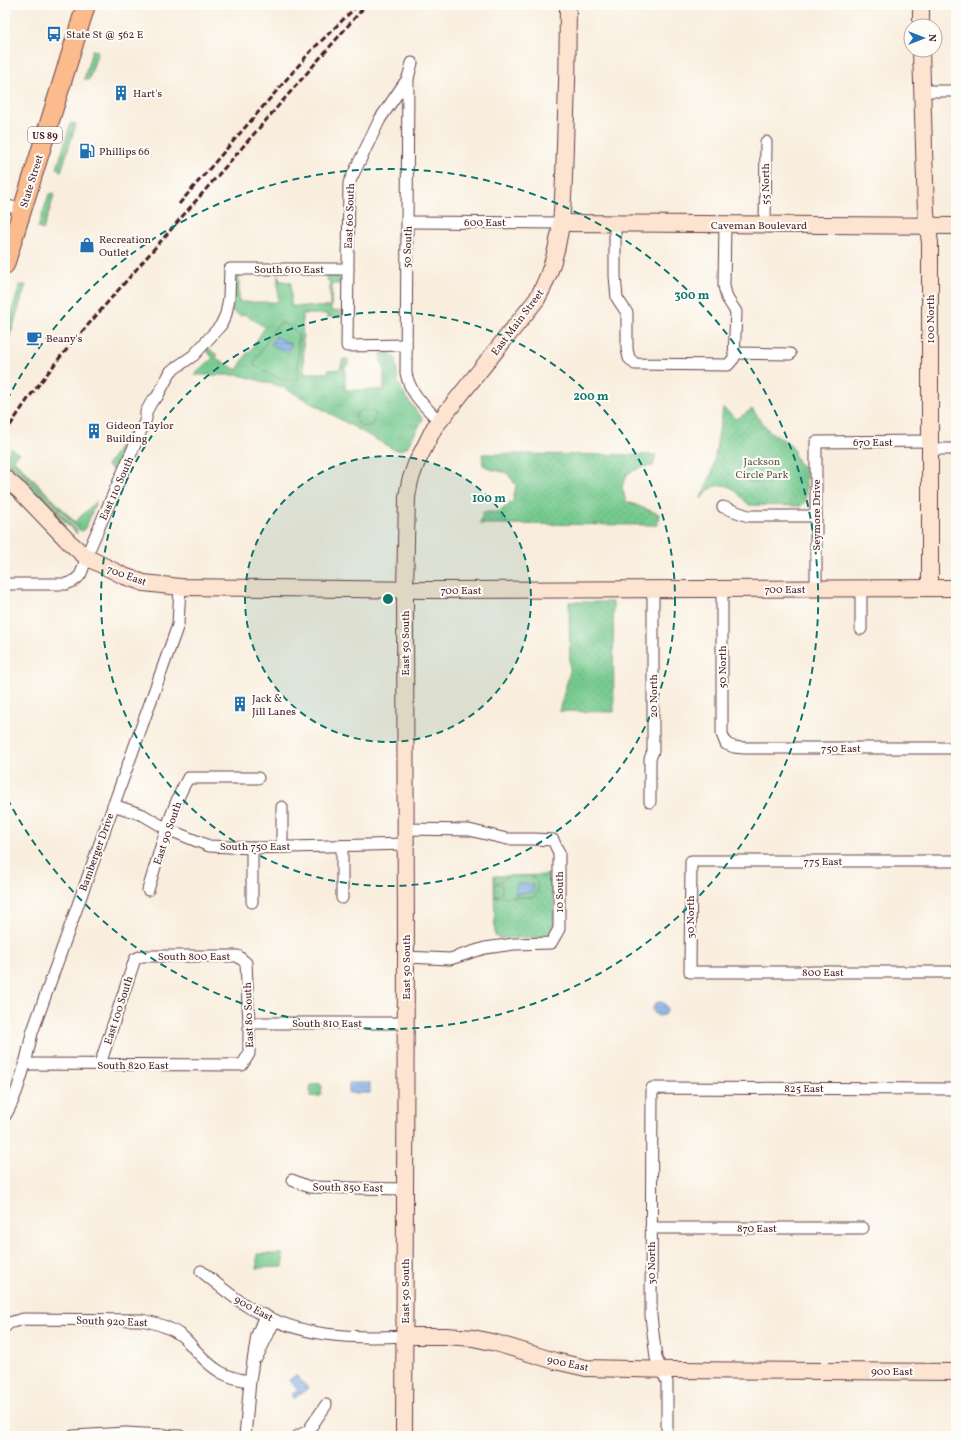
<svg xmlns="http://www.w3.org/2000/svg" width="961" height="1441" viewBox="0 0 961 1441" font-family="Vollkorn,serif">
<style>
.grass{fill:url(#grass-tufts);stroke:#5f745c;fill-rule:evenodd}
.park{fill:url(#park-dots);stroke:#5f745c}
.pitch{fill:#74c98e;stroke:#5f745c}
.water{fill:url(#water-rules);stroke:#626688}
.lines{fill:none;stroke-linecap:round;stroke-linejoin:round}
.street-casing{stroke:#643e46;stroke-width:13}
.secondary-casing{stroke:#643e46;stroke-width:18}
.primary-casing{stroke:#643e46;stroke-width:20}
.street{stroke:#fff;stroke-width:11}
.secondary{stroke:#fde4d1;stroke-width:16}
.primary{stroke:#fbbb8c;stroke-width:18}
.rail{stroke:#4a1f2b;stroke-width:3;stroke-dasharray:6 3;stroke-linecap:butt}
.ring{fill:none;stroke:#0f766e;stroke-width:2;stroke-dasharray:7 5}
.labels{text-anchor:middle;stroke-width:4;stroke-linejoin:round;paint-order:stroke}
.shield{fill:#fdfcf7;stroke:#806168;stroke-width:1}
.shield-label{font-size:10px;font-weight:bold;fill:#4a1f2b}
.poi-label{font-size:11px;fill:#4a1f2b;stroke:#fdfcf7;text-anchor:start}
.street-label{font-size:11px;fill:#4a1f2b;stroke:#fdfcf7}
.park-label{font-size:11px;fill:#595a4e;stroke:#fdfcf7}
.centre{fill:#0f766e;stroke:#fdfcf7;stroke-width:2}
.ring-label{font-size:12px;text-anchor:middle;font-weight:bold;fill:#0f766e;stroke:#fdfcf7;stroke-width:4;stroke-linejoin:round;paint-order:stroke}
</style>
<defs>
<pattern id="grass-tufts" width="24" height="20" patternUnits="userSpaceOnUse"><rect width="24" height="20" fill="#74c98e"/><path d="M3 7l-1-3M5 7V3M7 7l1-3M15 17l-1-3M17 17v-4M19 17l1-3" fill="none" stroke="#66ac7b"/></pattern>
<pattern id="park-dots" width="8" height="8" patternUnits="userSpaceOnUse"><rect width="8" height="8" fill="#74c98e"/><path d="M2 2h.1M6 6h.1" fill="none" stroke="#66ac7b" stroke-width="1.8" stroke-linecap="round"/></pattern>
<pattern id="water-rules" width="6" height="5" patternUnits="userSpaceOnUse"><rect width="6" height="5" fill="#7bace6"/><path d="M0 2.5h6" fill="none" stroke="#678bbb"/></pattern>
</defs>
<rect width="100%" height="100%" fill="#fdfcf7"/>
<filter id="ink" filterUnits="userSpaceOnUse"><feTurbulence type="fractalNoise" baseFrequency=".025" numOctaves="2"/><feDisplacementMap in="SourceGraphic" scale="8" xChannelSelector="R" yChannelSelector="G"/><feConvolveMatrix kernelMatrix="1 2 1 2 8 2 1 2 1" color-interpolation-filters="sRGB"/></filter>
<filter id="wash" filterUnits="userSpaceOnUse"><feTurbulence type="fractalNoise" baseFrequency=".012" numOctaves="4" result="noise"/><feDisplacementMap in="SourceGraphic" scale="16" xChannelSelector="R" yChannelSelector="G"/><feGaussianBlur stdDeviation="0.9" result="paint"/><feColorMatrix in="noise" values="0 0 0 0 0 0 0 0 0 0 0 0 0 0 0 0 0 1.4 0 .05"/><feComposite in="paint" operator="in"/></filter>
<g filter="url(#wash)">
<rect width="100%" height="100%" fill="#f9eede"/>
<g class="grass">
<polygon points="92,50 98,51 89,80 84,79"/>
<polygon points="71,123 76,124 61,172 57,168"/>
<polygon points="55,193 43,230 38,228 49,194"/>
<path d="M 327,273 L 338,276 L 341,284 L 332,284 L 331,311 L 341,311 L 341,317 L 327,317 L 327,314 L 302,314 L 304,373 L 327,373 L 329,370 L 340,369 L 343,359 L 348,359 L 348,365 L 345,365 L 345,390 L 384,390 L 384,365 L 381,363 L 381,353 L 389,353 L 396,359 L 398,382 L 407,399 L 423,419 L 407,447 C 401,451 397,451 391,448 L 283,387 L 239,375 L 194,375 L 213,358 L 206,350 L 207,348 L 217,355 L 216,358 L 237,370 L 248,352 L 249,353 L 265,327 L 244,314 L 241,316 L 232,311 C 235,300 231,282 239,275 L 239,302 L 278,302 L 278,274 L 280,281 L 291,282 L 291,306 L 330,307 L 330,282 L 327,280 ZM 281,323 L 283,323 L 297,332 L 298,335 L 298,379 L 255,366 L 254,363 L 273,330 Z"/>
<polygon points="20,285 26,285 5,351 5,334"/>
<polygon points="131,429 132,430 114,471 107,466"/>
<polygon points="11,448 19,454 13,459 75,522 96,501 89,520 83,531 79,530 28,476 5,458"/>
<polygon points="5,460 27,477 76,530 77,534 21,477 5,463"/>
</g>
<g class="park">
<path d="M 723,408 L 737,419 L 752,409 L 769,431 L 787,442 L 794,450 L 794,454 L 798,462 L 803,467 L 806,473 L 806,501 L 801,506 L 749,505 C 739,496 732,481 716,486 C 710,489 705,492 702,498 L 701,498 L 712,473 Z"/>
<path d="M 363,410 L 371,411 L 376,414 L 372,425 C 360,429 355,425 356,413 Z"/>
<polygon points="482,454 656,455 653,466 642,467 628,473 622,487 626,501 659,514 657,525 480,524 483,512 499,512 513,501 516,485 507,473 490,469 483,465"/>
<polygon points="569,602 613,602 614,712 559,711 570,671"/>
<path d="M 551,875 C 552,886 556,918 553,928 C 550,934 545,937 538,938 L 500,938 L 495,936 L 494,876 Z"/>
<polygon points="319,1083 322,1086 321,1095 319,1097 311,1096 310,1091 311,1085"/>
</g>
<g class="pitch">
<path d="M 281,323 L 283,323 L 297,332 L 298,335 L 298,379 C 283,384 268,373 255,366 L 254,363 L 273,330 Z"/>
<polygon points="748,461 770,461 769,483 747,482"/>
<polygon points="508,876 531,876 537,882 538,893 533,897 496,897 496,895 502,894 502,884 496,884 496,882 502,881"/>
<polygon points="257,1254 283,1254 283,1267 257,1268"/>
</g>
<g class="water">
<polygon points="276,336 292,345 287,353 271,344"/>
<polygon points="517,884 533,884 533,892 519,893 518,895 515,895"/>
<circle cx="660" cy="1009" r="7"/>
<rect x="349" y="1083" width="21" height="10"/>
<polygon points="296,1375 308,1388 300,1395 298,1393 298,1396 296,1398 294,1398 292,1396 293,1393 298,1391 289,1380"/>
</g>
</g>
<g filter="url(#ink)">
<g class="lines">
<defs>
<g id="street">
<path d="M 412,63 L 408,78 L 406,373 C 410,394 425,406 439,421"/>
<polyline points="922,91 956,91"/>
<polyline points="5,205 22,210"/>
<polyline points="408,222 562,223"/>
<polyline points="615,223 615,276 617,298 627,313 627,349 629,358 635,364 728,365 734,358 736,312 727,298 724,286 725,224"/>
<polyline points="765,225 766,142"/>
<polyline points="406,345 347,346 349,183 380,119 408,78"/>
<polyline points="734,353 790,354"/>
<polyline points="930,449 956,449"/>
<polyline points="723,507 748,516 816,516"/>
<path d="M 5,584 L 66,584 C 82,579 82,572 86,557 L 146,419 L 146,412 L 152,401 L 157,397 L 171,371 L 194,355 L 221,325 L 226,314 L 229,298 L 230,269 L 348,269"/>
<polyline points="816,588 816,442 930,441"/>
<polyline points="722,589 722,734 726,744 734,747 744,748 956,748"/>
<polyline points="861,629 861,588"/>
<polyline points="650,802 650,759 653,751 653,589"/>
<polyline points="113,805 143,815 167,829 209,846 252,848 406,844"/>
<polyline points="406,829 469,830 507,839 534,839 553,840 559,853 559,929 551,943 514,944 485,948 450,959 406,957"/>
<polyline points="342,846 342,898"/>
<polyline points="282,847 282,807"/>
<polyline points="252,848 252,902"/>
<polyline points="956,861 691,861 690,972 956,972"/>
<path d="M 148,890 C 159,855 170,809 188,778 L 258,778"/>
<polyline points="249,1023 405,1023"/>
<polyline points="24,1064 242,1065 249,1054 249,1023 246,963 238,956 142,956 135,959 100,1064"/>
<path d="M 5,1116 C 18,1095 27,1058 32,1033 L 178,625 L 180,587"/>
<polyline points="292,1180 309,1187 405,1189"/>
<polyline points="651,1228 863,1228"/>
<path d="M 201,1271 C 217,1284 232,1297 250,1308 C 299,1337 350,1339 405,1336"/>
<path d="M 5,1327 L 9,1323 L 23,1319 L 142,1320 C 157,1323 170,1327 182,1336 C 188,1341 192,1347 197,1352 C 214,1370 225,1378 250,1381"/>
<polyline points="257,1357 275,1320"/>
<polyline points="73,1436 126,1433 180,1436"/>
<polyline points="245,1436 250,1381 257,1335 265,1315"/>
<polyline points="298,1436 308,1431 326,1405"/>
<polyline points="667,1436 667,1382 656,1358 651,1316 652,1088 956,1089"/>
</g>
<g id="secondary">
<polyline points="921,26 921,5"/>
<polyline points="921,50 926,213 930,243 930,588"/>
<polyline points="562,223 956,226"/>
<polyline points="5,478 20,491 69,542 86,557 124,576 144,583 180,587 426,590 956,588"/>
<polyline points="405,1336 446,1336 473,1338 496,1343 555,1361 586,1368 673,1370 956,1372"/>
<path d="M 404,1436 L 406,957 L 405,589 L 407,497 L 410,481 L 416,464 L 434,428 L 537,299 C 565,249 563,201 565,145 C 567,98 568,52 568,5"/>
</g>
<polyline id="primary" points="5,265 86,5"/>
</defs>
<use href="#street" class="street-casing"/>
<use href="#secondary" class="secondary-casing"/>
<use href="#primary" class="primary-casing"/>
<use href="#street" class="street"/>
<use href="#secondary" class="secondary"/>
<use href="#primary" class="primary"/>
<g class="rail">
<polyline points="179,204 311,51 358,5"/>
<polyline points="5,433 30,396 61,356 366,5"/>
</g>
</g>
</g>
<circle cx="388" cy="599" r="143" fill="#0f766e" fill-opacity=".12"/>
<g class="ring">
<circle cx="388" cy="599" r="143"/>
<circle cx="388" cy="599" r="287"/>
<path d="M7 400A430 430 0 1 1 7 798"/>
</g>
<defs>
<symbol id="bus-bare" viewBox="-9 -9 18 18"><path d="M-5-6H5V4H4V6H2V4H-2V6H-4V4H-5ZM-3.5-4V0h7V-4ZM-3.5 1.2v1.5H-2V1.2ZM2 1.2v1.5H3.5V1.2Z" fill="#1f6fb2" stroke="#fdfcf7" stroke-width="2.5" paint-order="stroke"/></symbol>
<symbol id="building-bare" viewBox="-9 -9 18 18"><path d="M-4-6H4V6H1V3H-1V6H-4ZM-2.5-4.3h1.7v1.8h-1.7ZM.8-4.3h1.7v1.8H.8ZM-2.5-1h1.7V.8h-1.7ZM.8-1h1.7V.8H.8Z" fill="#1f6fb2" stroke="#fdfcf7" stroke-width="2.5" paint-order="stroke"/></symbol>
<symbol id="fuel-bare" viewBox="-9 -9 18 18"><path d="M-5.5-6h7V0h2V4h1.3V-2.5L3-4.5l.8-.8L6-3V5H2.5V1h-1V6h-7ZM-4.2-4.7v3.2H.2V-4.7Z" fill="#1f6fb2" stroke="#fdfcf7" stroke-width="2.5" paint-order="stroke"/></symbol>
<symbol id="shop-bare" viewBox="-9 -9 18 18"><path d="M-5-2.5h2.3a2.7 3.5 0 0 1 5.4 0H5L5.5 6h-11ZM-1.5-2.5h3a1.5 2.3 0 0 0-3 0Z" fill="#1f6fb2" stroke="#fdfcf7" stroke-width="2.5" paint-order="stroke"/></symbol>
<symbol id="cafe-bare" viewBox="-9 -9 18 18"><path d="M-5.5-4.5H6V0H3Q3 3.5 0 3.5H-2.5Q-5.5 3.5-5.5 0ZM3-3.2v2h1.7v-2ZM-6 4.5H4V6H-6Z" fill="#1f6fb2" stroke="#fdfcf7" stroke-width="2.5" paint-order="stroke"/></symbol>
</defs>
<g fill-rule="evenodd">
<use href="#bus-bare" x="43" y="23" width="22" height="22"/>
<use href="#building-bare" x="110" y="82" width="22" height="22"/>
<use href="#fuel-bare" x="76" y="140" width="22" height="22"/>
<use href="#shop-bare" x="76" y="234" width="22" height="22"/>
<use href="#cafe-bare" x="23" y="327" width="22" height="22"/>
<use href="#building-bare" x="83" y="420" width="22" height="22"/>
<use href="#building-bare" x="229" y="693" width="22" height="22"/>
</g>
<g class="labels">
<rect class="shield" x="28" y="127" width="34" height="16" rx="3"/>
<g class="shield-label">
<text x="45" y="139">US 89</text>
</g>
<g class="poi-label">
<text x="66" y="38">State St @ 562 E</text>
<text x="133" y="97">Hart's</text>
<text x="99" y="155">Phillips 66</text>
<text x="99" y="243">Recreation<tspan x="99" dy="13">Outlet</tspan></text>
<text x="46" y="342">Beany's</text>
<text x="106" y="429">Gideon Taylor<tspan x="106" dy="13">Building</tspan></text>
<text x="252" y="702">Jack &amp;<tspan x="252" dy="13">Jill Lanes</tspan></text>
</g>
<g class="street-label">
<text transform="translate(31 181) rotate(-73)" y="4">State Street</text>
<text transform="translate(765 184) rotate(-90)" y="4">55 North</text>
<text transform="translate(349 216) rotate(-88)" y="4">East 60 South</text>
<text x="485" y="226">600 East</text>
<text x="759" y="229">Caveman Boulevard</text>
<text transform="translate(407 247) rotate(-88)" y="4">50 South</text>
<text x="289" y="273">South 610 East</text>
<text transform="translate(930 319) rotate(-90)" y="4">100 North</text>
<text transform="translate(517 322) rotate(-53)" y="4">East Main Street</text>
<text x="873" y="446">670 East</text>
<text transform="translate(116 488) rotate(-66)" y="4">East 110 South</text>
<text transform="translate(816 515) rotate(-90)" y="4">Seymore Drive</text>
<text transform="translate(127 575) rotate(20)" y="4">700 East</text>
<text x="785" y="593">700 East</text>
<text x="461" y="594">700 East</text>
<text transform="translate(405 643) rotate(-90)" y="4">East 50 South</text>
<text transform="translate(722 667) rotate(-90)" y="4">50 North</text>
<text transform="translate(653 696) rotate(-90)" y="4">20 North</text>
<text x="841" y="752">750 East</text>
<text transform="translate(167 833) rotate(-71)" y="4">East 90 South</text>
<text x="255" y="850">South 750 East</text>
<text transform="translate(96 852) rotate(-70)" y="4">Bamberger Drive</text>
<text x="823" y="865">775 East</text>
<text transform="translate(559 892) rotate(-90)" y="4">10 South</text>
<text transform="translate(690 917) rotate(-90)" y="4">30 North</text>
<text x="194" y="960">South 800 East</text>
<text transform="translate(406 967) rotate(-90)" y="4">East 50 South</text>
<text x="823" y="976">800 East</text>
<text transform="translate(118 1010) rotate(-72)" y="4">East 100 South</text>
<text transform="translate(248 1015) rotate(-92)" y="4">East 80 South</text>
<text x="327" y="1027">South 810 East</text>
<text x="133" y="1069">South 820 East</text>
<text x="804" y="1092">825 East</text>
<text transform="translate(348 1187) rotate(1)" y="4">South 850 East</text>
<text x="757" y="1232">870 East</text>
<text transform="translate(651 1263) rotate(-90)" y="4">30 North</text>
<text transform="translate(405 1291) rotate(-90)" y="4">East 50 South</text>
<text transform="translate(254 1308) rotate(29)" y="4">900 East</text>
<text transform="translate(112 1321) rotate(2)" y="4">South 920 East</text>
<text transform="translate(568 1363) rotate(12)" y="4">900 East</text>
<text x="892" y="1375">900 East</text>
</g>
<g class="park-label">
<text x="762" y="465">Jackson<tspan x="762" dy="13">Circle Park</tspan></text>
</g>
</g>
<circle cx="388" cy="599" r="6" class="centre"/>
<g class="ring-label">
<text x="692" y="299">300 m</text>
<text x="591" y="400">200 m</text>
<text x="489" y="502">100 m</text>
</g>
<rect width="961" height="1441" fill="none" stroke="#fdfcf7" stroke-width="20"/>
<g transform="translate(923 38) rotate(90)"><circle r="19" fill="#fdfcf7" stroke="#b5a4a5"/>
<path d="M0-3L7 15L0 10L-7 15Z" fill="#1f6fb2"/>
<text y="-6" font-size="11" font-weight="bold" text-anchor="middle" fill="#4a1f2b">N</text>
</g>
</svg>
